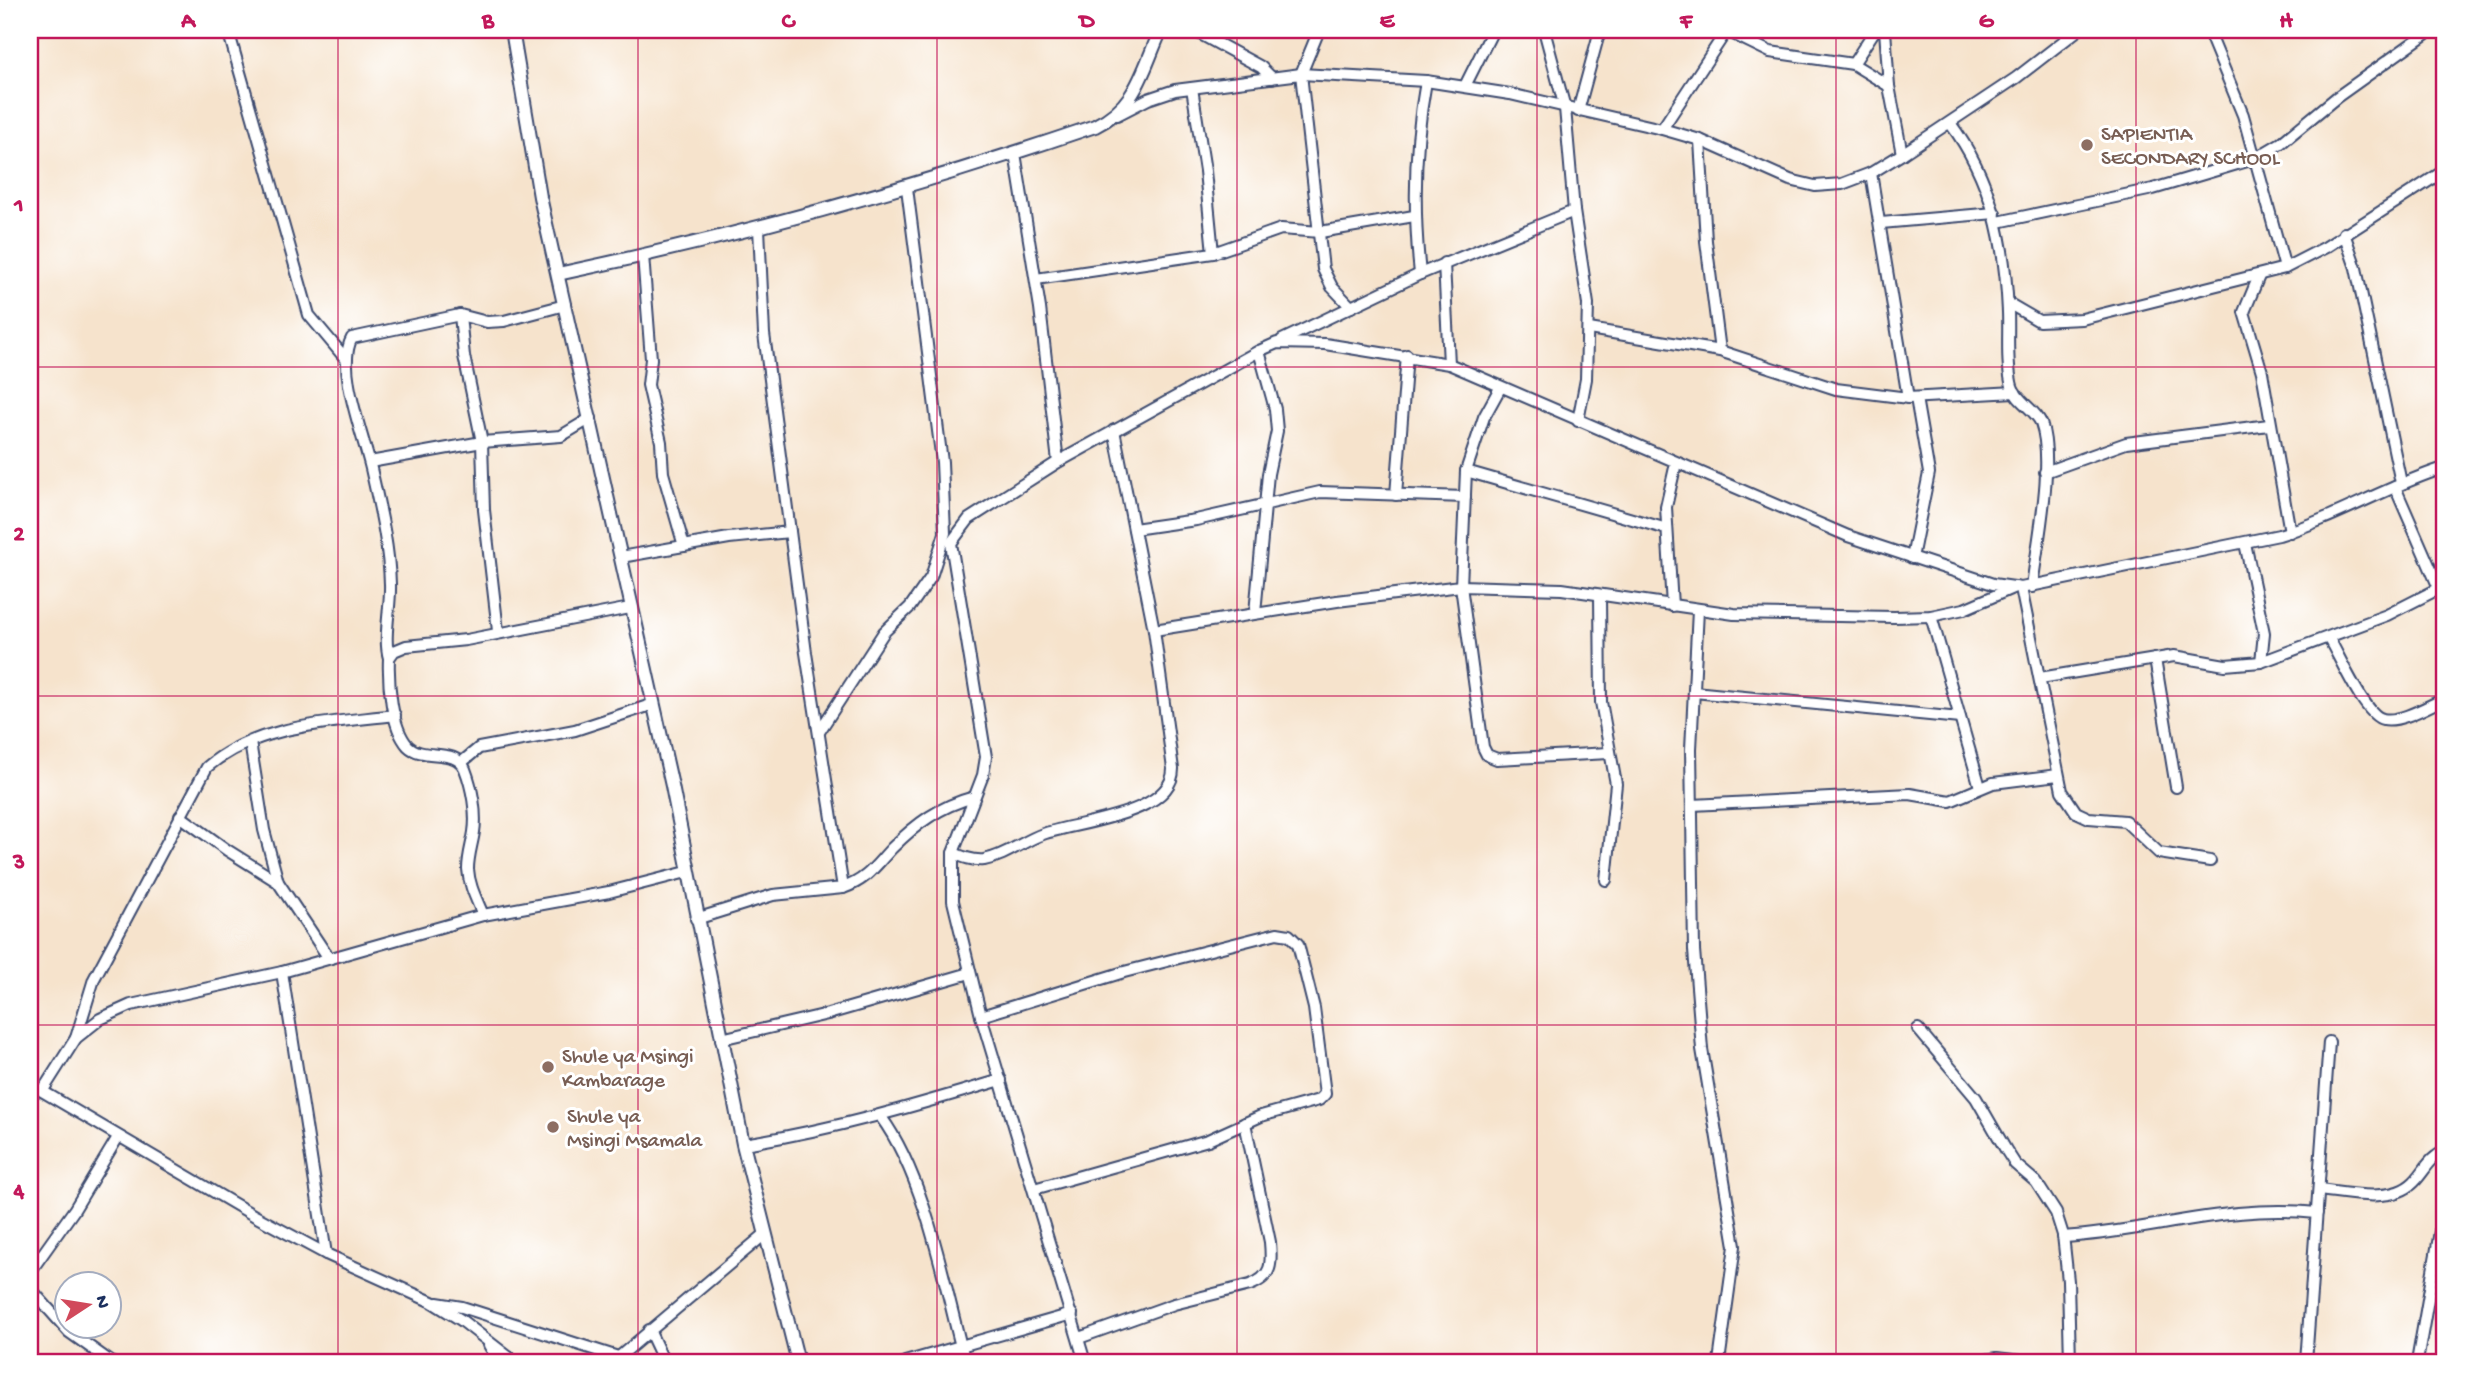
<svg xmlns="http://www.w3.org/2000/svg" width="2474" height="1392" viewBox="0 0 2474 1392" font-family="'Gochi Hand',sans-serif">
<style>
.lines{fill:none;stroke-linecap:round;stroke-linejoin:round}
.minor-casing{stroke:#3c4a6e;stroke-width:14}
.tertiary-casing{stroke:#3c4a6e;stroke-width:16}
.minor{stroke:#fff;stroke-width:10}
.tertiary{stroke:#fff;stroke-width:12}
.grid{fill:none;stroke:#c2185b;stroke-width:2;stroke-opacity:0.55}
.education-dot{fill:#8d6e63;stroke:#fff;stroke-width:2.5}
.labels{text-anchor:middle;stroke-width:6;stroke-linejoin:round;paint-order:stroke}
.education-label{font-size:21px;fill:#785e54;stroke:#fff;text-anchor:start}
.neatline{fill:none;stroke:#c2185b;stroke-width:2.5}
.grid-label{font-size:23px;text-anchor:middle;font-weight:bold;fill:#c2185b}
</style>
<rect width="100%" height="100%" fill="#fff"/>
<filter id="ink" filterUnits="userSpaceOnUse"><feTurbulence type="fractalNoise" baseFrequency=".0143" numOctaves="2"/><feDisplacementMap in="SourceGraphic" scale="14" xChannelSelector="R" yChannelSelector="G"/><feConvolveMatrix kernelMatrix="1 2 1 2 8 2 1 2 1" color-interpolation-filters="sRGB"/></filter>
<filter id="wash" filterUnits="userSpaceOnUse"><feTurbulence type="fractalNoise" baseFrequency=".00686" numOctaves="4" result="noise"/><feDisplacementMap in="SourceGraphic" scale="28" xChannelSelector="R" yChannelSelector="G"/><feGaussianBlur stdDeviation="1.57" result="paint"/><feColorMatrix in="noise" values="0 0 0 0 0 0 0 0 0 0 0 0 0 0 0 0 0 1.4 0 .05"/><feComposite in="paint" operator="in"/></filter>
<g filter="url(#wash)">
<rect width="100%" height="100%" fill="#f6e3cc"/>
</g>
<g filter="url(#ink)">
<g class="lines">
<defs>
<g id="minor">
<polyline points="228,30 309,315 345,358"/>
<polyline points="1193,30 1261,67 1272,78"/>
<polyline points="1319,30 1301,74 1323,269 1332,287 1351,307"/>
<polyline points="1544,30 1565,108 1574,211 1588,304 1586,379 1578,421"/>
<polyline points="1725,30 1770,52 1853,64 1889,86"/>
<polyline points="1885,30 1889,86 1902,154"/>
<polyline points="2208,30 2243,115 2285,268"/>
<polyline points="1853,64 1875,30"/>
<polyline points="1465,86 1493,30"/>
<polyline points="1192,88 1205,171 1213,253"/>
<polyline points="1578,111 1600,30"/>
<polyline points="1117,115 1148,99 1175,90 1301,74 1426,81 1510,94 1662,129 1700,140 1790,180 1815,186 1842,184 1871,173 1902,154 2016,78 2078,30"/>
<path d="M 1950,123 C 1992,179 2005,242 2008,312 C 2009,335 2006,364 2012,386 C 2016,401 2035,409 2041,423 C 2055,462 2037,544 2032,587"/>
<polyline points="1662,129 1727,30"/>
<polyline points="1700,140 1706,241 1720,351"/>
<polyline points="1015,153 1040,308 1058,462"/>
<polyline points="1871,173 1908,398"/>
<polyline points="1998,222 2153,189 2254,159 2281,143 2337,97 2431,30"/>
<polyline points="1881,223 1995,213"/>
<polyline points="2344,233 2356,268 2401,483"/>
<polyline points="643,255 651,359 648,385 661,442 663,473 684,546"/>
<polyline points="1444,263 1449,364"/>
<path d="M 1420,274 C 1413,208 1414,146 1426,81"/>
<polyline points="2259,276 2244,312 2262,372 2290,532"/>
<polyline points="1036,279 1213,253 1281,229 1320,232 1414,216"/>
<polyline points="2008,303 2039,321 2082,319 2285,268 2326,247 2444,171"/>
<polyline points="460,315 464,356 482,442 484,510 498,631"/>
<polyline points="1589,329 1720,351 1836,389 1908,398 2015,392"/>
<polyline points="1282,340 1420,274 1574,211"/>
<polyline points="1500,388 1484,417 1466,471 1461,586 1483,747 1487,755 1497,759 1609,753"/>
<polyline points="1114,430 1154,630 1337,601 1461,586 1562,589 1734,614 1894,617 1931,616 1964,609 2015,587"/>
<polyline points="370,462 482,442 561,436 591,418"/>
<polyline points="1466,471 1667,529"/>
<polyline points="2045,472 2126,443 2269,425"/>
<polyline points="2395,487 2439,588"/>
<polyline points="1396,495 1407,355"/>
<polyline points="1134,529 1196,520 1320,492 1465,497"/>
<polyline points="2245,543 2264,633 2261,662"/>
<polyline points="621,557 729,538 790,532"/>
<polyline points="1912,558 1929,473 1916,398"/>
<polyline points="2021,588 2062,791 2076,812 2089,818 2125,821 2159,853 2210,861"/>
<polyline points="1600,595 1601,702 1616,784 1606,880"/>
<polyline points="1672,606 1666,507 1676,463"/>
<polyline points="1698,610 1691,749 1694,950 1702,1049 1735,1246 1719,1362"/>
<polyline points="1255,613 1268,474 1277,431 1275,409 1259,351"/>
<polyline points="1931,616 1980,787"/>
<path d="M 2329,639 C 2339,655 2365,716 2383,719 C 2400,723 2428,706 2444,699"/>
<path d="M 389,658 C 383,638 391,606 390,584 C 389,546 380,509 372,473 C 365,439 335,368 352,338 L 460,315 L 487,322 L 504,321 L 565,305"/>
<polyline points="2155,659 2176,787"/>
<polyline points="2040,678 2174,656 2225,665 2261,662 2387,615 2444,586"/>
<polyline points="1694,692 1960,718"/>
<polyline points="819,732 884,632 910,607 931,577 945,533 942,462 907,188"/>
<polyline points="250,742 264,830 278,882 328,957"/>
<polyline points="462,762 479,748 575,730 654,704"/>
<polyline points="1692,805 1910,794 1950,801 1993,783 2058,775"/>
<polyline points="180,816 227,850 278,882"/>
<path d="M 953,853 C 963,857 973,861 984,860 C 1006,856 1023,841 1043,834 C 1077,822 1173,815 1173,769 L 1154,630"/>
<path d="M 843,888 C 867,880 875,866 892,848 C 916,824 940,806 974,797"/>
<path d="M 483,915 C 477,900 469,886 468,869 C 468,856 472,845 474,832 C 477,813 472,787 465,769 C 456,747 423,761 408,746 C 391,727 388,682 389,658 L 394,651 L 406,646 L 466,640 L 630,608"/>
<polyline points="696,919 773,895 843,888 806,653 764,334 759,228"/>
<polyline points="282,972 326,1254"/>
<polyline points="981,1016 1124,972 1277,933 1289,935 1298,944 1314,1008 1325,1094 1319,1100 1261,1116 1208,1140 1034,1189"/>
<polyline points="1918,1029 1976,1098 2006,1150 2015,1164 2036,1182 2056,1213 2063,1235 2068,1281 2070,1362"/>
<path d="M 76,1038 L 94,979 L 207,767 C 258,724 331,723 395,715"/>
<polyline points="721,1039 828,1014 970,973"/>
<polyline points="30,1084 255,1216 326,1254 432,1302 461,1320 515,1362"/>
<polyline points="43,1090 76,1038 100,1019 131,1005 282,972 483,915 609,892 687,872"/>
<path d="M 881,1117 C 926,1178 945,1288 965,1362"/>
<path d="M 743,1144 C 833,1130 914,1106 1001,1080"/>
<path d="M 2319,1190 C 2347,1193 2392,1204 2414,1182 C 2425,1171 2429,1158 2444,1152"/>
<path d="M 2063,1237 C 2149,1232 2230,1203 2317,1213"/>
<polyline points="30,1272 74,1210 118,1137"/>
<polyline points="30,1288 69,1332 111,1362"/>
<polyline points="437,1303 462,1307 618,1357"/>
<polyline points="649,1330 664,1362"/>
<path d="M 1079,1338 L 1174,1304 L 1250,1285 C 1272,1277 1272,1264 1270,1242 L 1245,1123"/>
<polyline points="489,1345 499,1362"/>
<polyline points="613,1362 765,1234"/>
<polyline points="905,1362 1072,1314"/>
<path d="M 1085,1362 L 981,1016 L 953,901 L 953,853 L 983,775 L 986,757 L 951,543 L 969,519 L 1058,462 L 1259,351 L 1277,343 L 1325,344 L 1449,364 L 1848,536 L 1993,584 L 2021,588 L 2279,535 C 2336,518 2387,486 2444,468"/>
<polyline points="1975,1362 1997,1358 2029,1362"/>
<polyline points="2306,1362 2329,1042"/>
<polyline points="2417,1362 2443,1214"/>
</g>
<g id="tertiary">
<polyline points="512,30 540,197 672,786 743,1144 798,1362"/>
<path d="M 558,274 C 740,236 919,186 1095,126 C 1138,105 1142,71 1161,30"/>
</g>
</defs>
<use href="#minor" class="minor-casing"/>
<use href="#tertiary" class="tertiary-casing"/>
<use href="#minor" class="minor"/>
<use href="#tertiary" class="tertiary"/>
</g>
</g>
<path class="grid" d="M 338,30 L 338,1362M 638,30 L 638,1362M 937,30 L 937,1362M 1237,30 L 1237,1362M 1537,30 L 1537,1362M 1836,30 L 1836,1362M 2136,30 L 2136,1362M 30,367 L 2444,367M 30,696 L 2444,696M 30,1025 L 2444,1025"/>
<g class="education-dot">
<circle cx="2087" cy="145" r="7"/>
<circle cx="548" cy="1067" r="7"/>
<circle cx="553" cy="1127" r="7"/>
</g>
<g class="labels">
<g class="education-label">
<text x="2101" y="140">SAPIENTIA<tspan x="2101" dy="24">SECONDARY SCHOOL</tspan></text>
<text x="562" y="1062">Shule ya Msingi<tspan x="562" dy="24">Kambarage</tspan></text>
<text x="567" y="1122">Shule ya<tspan x="567" dy="24">Msingi Msamala</tspan></text>
</g>
</g>
<rect width="2474" height="1392" fill="none" stroke="#fff" stroke-width="77"/>
<g transform="translate(88 1305) rotate(78)"><circle r="33" fill="#ffffff" stroke="#a4acbf" stroke-width="2"/>
<path d="M0-5L12 26L0 18L-12 26Z" fill="#d1495b"/>
<text y="-10" font-size="19" font-weight="bold" text-anchor="middle" fill="#1b2f5e">N</text>
</g>
<rect x="38" y="38" width="2398" height="1316" class="neatline"/>
<g class="grid-label">
<text x="188" y="27">A</text>
<text x="488" y="27">B</text>
<text x="788" y="27">C</text>
<text x="1087" y="27">D</text>
<text x="1387" y="27">E</text>
<text x="1686" y="27">F</text>
<text x="1986" y="27">G</text>
<text x="2286" y="27">H</text>
<text x="19" y="211">1</text>
<text x="19" y="540">2</text>
<text x="19" y="868">3</text>
<text x="19" y="1197">4</text>
</g>
</svg>
